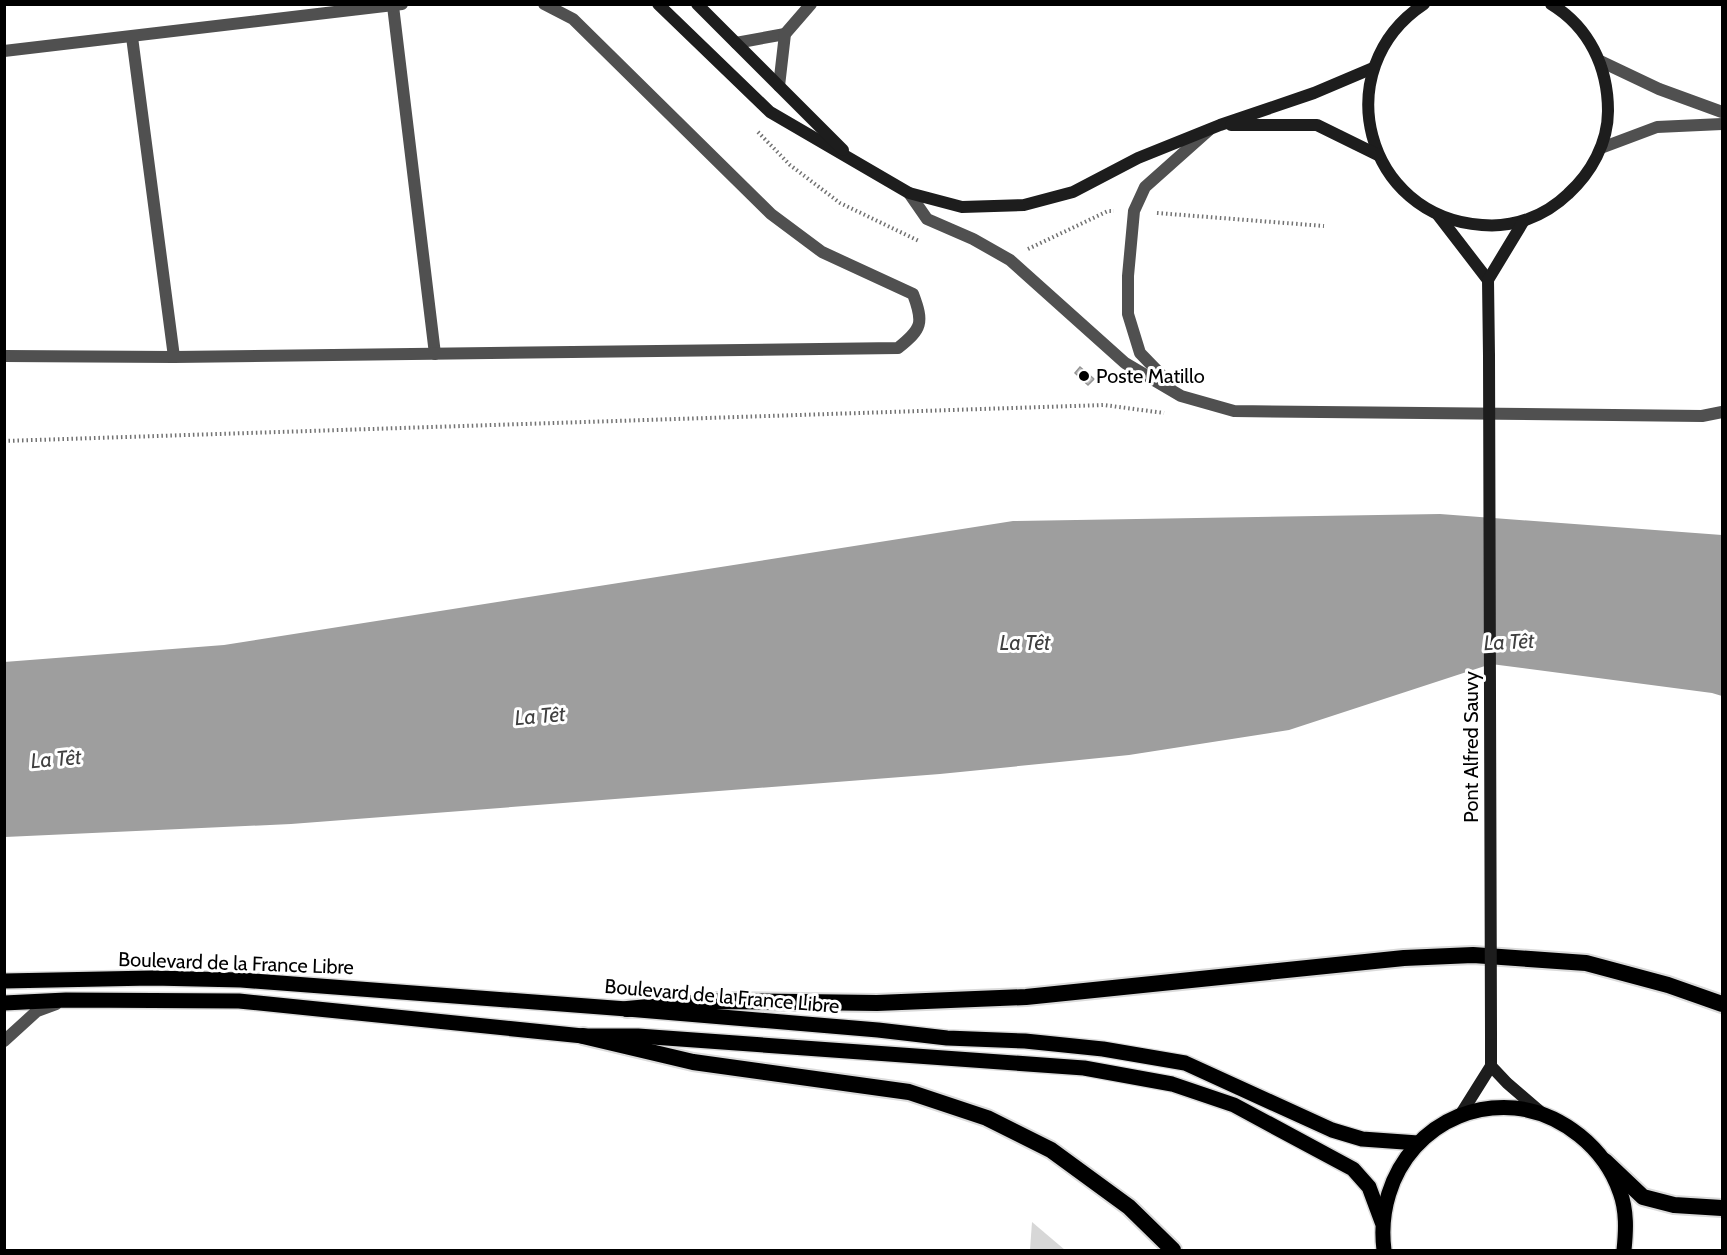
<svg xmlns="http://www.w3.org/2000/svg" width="1727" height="1255" viewBox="0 0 1727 1255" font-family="Cabin,sans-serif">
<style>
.green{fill:#d7d7d7}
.water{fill:#9e9e9e}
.building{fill:#c0c0c0;stroke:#949494;stroke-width:1.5}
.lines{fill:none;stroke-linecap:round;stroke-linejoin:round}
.primary-casing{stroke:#dbdbdb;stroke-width:18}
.trunk-casing{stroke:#dbdbdb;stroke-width:20}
.path{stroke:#727272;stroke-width:4;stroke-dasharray:1.5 3;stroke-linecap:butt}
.service{stroke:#505050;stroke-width:12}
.minor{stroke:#505050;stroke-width:12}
.secondary{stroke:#1d1d1d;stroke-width:12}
.primary{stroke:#000;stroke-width:15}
.trunk{stroke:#000;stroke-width:16}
.secondary-bridge{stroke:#1d1d1d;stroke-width:12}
.poi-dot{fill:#000;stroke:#fff;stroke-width:2}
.labels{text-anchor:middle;stroke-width:6;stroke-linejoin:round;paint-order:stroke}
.poi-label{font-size:20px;fill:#000;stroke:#fff;text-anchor:start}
.street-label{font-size:20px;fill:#000;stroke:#fff}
.water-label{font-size:21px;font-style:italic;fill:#3f3f3f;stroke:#fff}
</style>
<rect width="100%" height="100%" fill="#fff"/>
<polygon class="green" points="1032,1222 1065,1250 1030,1250"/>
<polygon class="water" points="1440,514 1722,535 1722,696 1712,693 1491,664 1289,730 1129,755 940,774 291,824 5,837 4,662 224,645 1013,521"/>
<polygon class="building" points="1080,367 1094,379 1088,385 1075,373"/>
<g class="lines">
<defs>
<g id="primary">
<polyline points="4,981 152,978 241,980 627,1009 878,1030 947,1038 1025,1041 1103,1049 1185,1063 1332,1130 1362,1139 1418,1143"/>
<polyline points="4,1003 66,1000 239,1001 583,1036 638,1036 1084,1068 1172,1084 1234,1105 1353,1169 1369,1187 1382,1222"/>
<path d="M 1384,1250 C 1374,1172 1433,1101 1515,1108 C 1562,1113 1605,1148 1620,1192 C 1627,1211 1626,1231 1624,1250"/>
</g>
<g id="trunk">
<polyline points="627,1009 713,1001 877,1003 1026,997 1404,958 1473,955 1586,963 1668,985 1722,1004"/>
<polyline points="583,1036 693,1062 909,1092 987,1118 1051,1150 1129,1207 1173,1250"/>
<polyline points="1605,1161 1643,1197 1674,1205 1722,1208"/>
</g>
</defs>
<use href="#primary" class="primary-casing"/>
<use href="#trunk" class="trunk-casing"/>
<g class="path">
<polyline points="758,132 790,165 840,203 919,241"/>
<polyline points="1157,213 1324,226"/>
<polyline points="1028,249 1108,211 1114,211"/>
<polyline points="4,441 1104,405 1164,413"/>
</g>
<g class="service">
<polyline points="393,6 435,354"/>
<polyline points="132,37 174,357"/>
<polyline points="736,43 785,34"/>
<polyline points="4,51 402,4"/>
<polyline points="779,86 785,34 811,4"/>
<path d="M 4,356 L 174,357 L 898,348 C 922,329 924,323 913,294 L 822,252 L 771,214 L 573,19 L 544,4"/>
</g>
<g class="minor">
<polyline points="1600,61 1659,89 1722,112"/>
<polyline points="1601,148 1657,127 1722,124"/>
<polyline points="909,193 927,219 973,239 1010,260 1125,363 1181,396 1234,411 1702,416 1722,412"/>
<polyline points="1170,384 1140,353 1128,314 1128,276 1134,211 1145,187 1209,130"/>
<polyline points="4,1041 37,1011 56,1004"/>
</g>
<g class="secondary">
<polyline points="658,4 770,112 909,193 962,207 1024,205 1073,192 1138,158 1220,125 1314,93 1373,68"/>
<polyline points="697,4 843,150"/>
<path d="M 1424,4 C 1326,69 1365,217 1482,225 C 1514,228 1545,216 1568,194 C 1591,173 1608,143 1608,111 C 1608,67 1589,27 1551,4"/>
<polyline points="1231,125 1317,125 1378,155"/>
<polyline points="1438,215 1488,280"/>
<polyline points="1489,356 1488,280 1523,222"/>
<polyline points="1491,1034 1491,1066"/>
<polyline points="1491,1066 1507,1083 1543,1114"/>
<polyline points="1459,1117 1491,1066"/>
</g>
<use href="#primary" class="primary"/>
<use href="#trunk" class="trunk"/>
<polyline class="secondary-bridge" points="1489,356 1491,1034"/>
</g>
<circle class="poi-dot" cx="1084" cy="376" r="6"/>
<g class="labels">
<g class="poi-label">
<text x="1096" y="383">Poste Matillo</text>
</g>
<g class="street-label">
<text transform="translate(1471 747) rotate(-90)" y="7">Pont Alfred Sauvy</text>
<text transform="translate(236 963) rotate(2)" y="7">Boulevard de la France Libre</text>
<text transform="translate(722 996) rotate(5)" y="7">Boulevard de la France Libre</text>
</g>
<g class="water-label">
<text transform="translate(1509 642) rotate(-3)" y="7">La Têt</text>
<text x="1025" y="650">La Têt</text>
<text transform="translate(540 716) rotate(-5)" y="7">La Têt</text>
<text transform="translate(56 759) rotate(-5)" y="7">La Têt</text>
</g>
</g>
<rect width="1727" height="1255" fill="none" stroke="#000000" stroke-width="12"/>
</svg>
